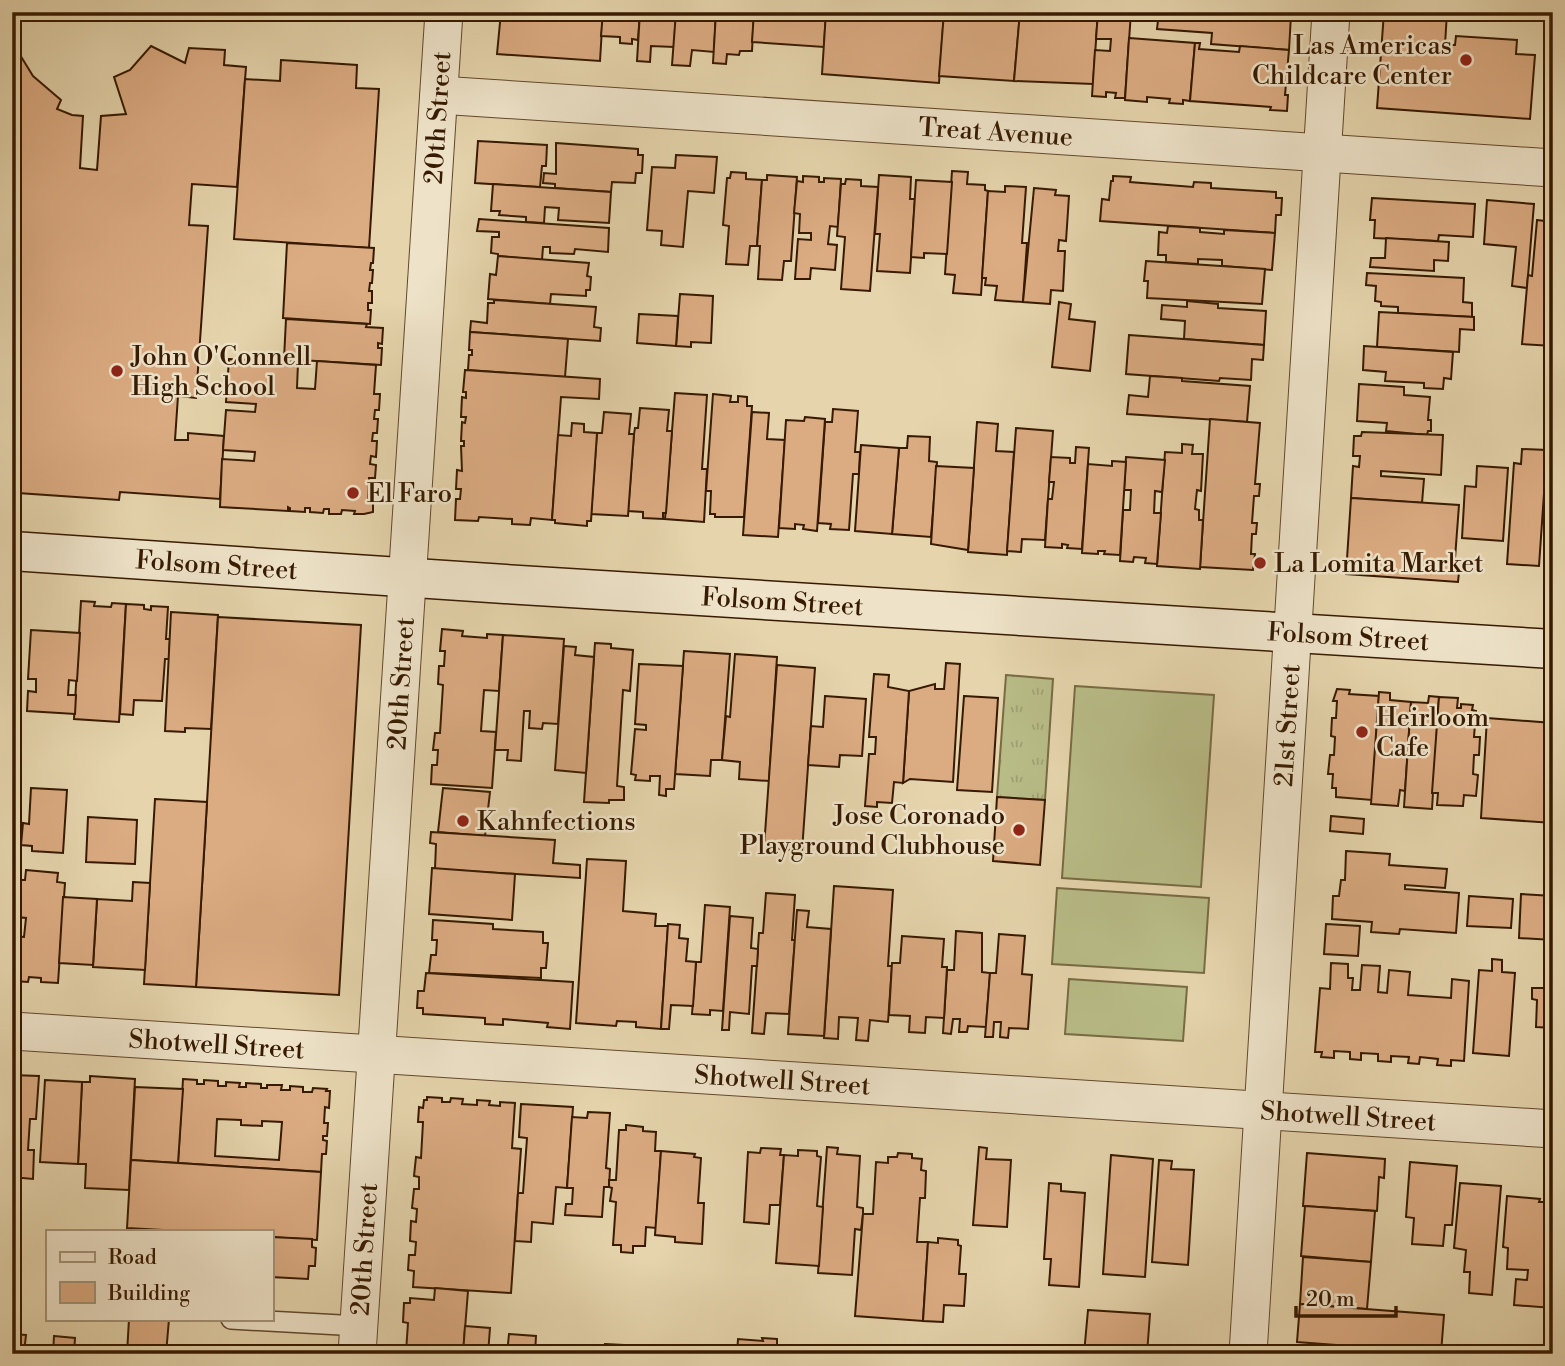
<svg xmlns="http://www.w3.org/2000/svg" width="1565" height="1366" viewBox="0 0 1565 1366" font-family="'Libre Bodoni',serif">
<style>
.grass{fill:url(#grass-tufts);stroke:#786b44;stroke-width:2}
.pitch{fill:#b8bc87;stroke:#786b44;stroke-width:2}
.building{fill:#dbab82;stroke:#371a00;stroke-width:2;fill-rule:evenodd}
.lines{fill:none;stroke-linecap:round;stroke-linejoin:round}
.lane-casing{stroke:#62482b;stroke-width:22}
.street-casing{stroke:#62482b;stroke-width:39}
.secondary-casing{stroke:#371a00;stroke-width:41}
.lane{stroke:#eee3c9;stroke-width:19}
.street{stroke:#eee3c9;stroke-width:37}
.secondary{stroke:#eee3c9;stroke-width:38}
.poi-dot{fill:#8f2418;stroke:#eee3c9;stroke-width:2.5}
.labels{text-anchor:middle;stroke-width:5;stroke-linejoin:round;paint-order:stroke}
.poi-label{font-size:26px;fill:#371a00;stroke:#eee3c9;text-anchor:start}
.street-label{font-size:26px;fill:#371a00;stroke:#eee3c9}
</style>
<defs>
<pattern id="grass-tufts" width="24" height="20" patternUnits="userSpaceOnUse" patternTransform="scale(1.75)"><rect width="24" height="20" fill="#b8bc87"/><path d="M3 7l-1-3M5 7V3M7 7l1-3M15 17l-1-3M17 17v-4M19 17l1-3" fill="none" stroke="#9fa173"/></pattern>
</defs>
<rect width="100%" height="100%" fill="#e5d4ac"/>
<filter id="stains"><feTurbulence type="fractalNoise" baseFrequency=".00286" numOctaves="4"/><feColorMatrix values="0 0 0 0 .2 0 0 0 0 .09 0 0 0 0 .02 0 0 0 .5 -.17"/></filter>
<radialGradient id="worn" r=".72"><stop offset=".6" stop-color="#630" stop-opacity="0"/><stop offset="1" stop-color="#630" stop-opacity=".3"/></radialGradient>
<polygon class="grass" points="1006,675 1053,679 1045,800 997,797"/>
<g class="pitch">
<polygon points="267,12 391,12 391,20"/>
<polygon points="1075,686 1214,695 1201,887 1062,878"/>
<polygon points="1057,888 1209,898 1204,973 1052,964"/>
<polygon points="1069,979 1187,987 1183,1041 1065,1034"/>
</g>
<g class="building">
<polygon points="501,12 603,12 600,61 497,54"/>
<polygon points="603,12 640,12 638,40 632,39 632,44 620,43 620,37 601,36"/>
<polygon points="640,12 676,12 674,47 651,46 650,62 637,61"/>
<polygon points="676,12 716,12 714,52 692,50 690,66 672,65"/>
<polygon points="716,12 754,12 752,51 740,51 739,55 727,54 726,64 713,63"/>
<polygon points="754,12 826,12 824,47 752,42"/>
<polygon points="826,12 944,12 939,83 822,74"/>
<polygon points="944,12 1020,12 1014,81 939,76"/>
<polygon points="1020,12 1098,12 1093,84 1014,81"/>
<polygon points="1098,12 1131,12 1125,98 1115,98 1116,93 1106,92 1106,97 1092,96 1095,50 1110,51 1111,39 1096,39"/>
<polygon points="1159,12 1247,12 1291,15 1289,50 1211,44 1212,33 1157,29"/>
<polygon points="1384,12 1447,12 1445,45 1455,45 1456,36 1517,40 1516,54 1535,55 1530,119 1377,108"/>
<polygon points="1129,38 1195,43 1190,101 1183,100 1183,104 1169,103 1170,99 1147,97 1147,102 1125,100"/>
<polygon points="1195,43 1200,43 1199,49 1239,52 1240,46 1289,50 1285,95 1288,95 1287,111 1270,110 1271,107 1190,101"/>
<polygon points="151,46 185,63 189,48 225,50 224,65 246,67 237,187 192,184 189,225 208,226 196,398 178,396 175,440 188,440 188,433 224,436 220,499 120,492 119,500 18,493 19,486 12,486 12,52 17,50 33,76 61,100 57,109 72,115 83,116 80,168 97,170 101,116 126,114 114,77 130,70"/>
<polygon points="281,60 357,65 356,88 379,89 369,248 234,239 245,79 280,81"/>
<polygon points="478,141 547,145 546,166 542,166 540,187 475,183"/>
<polygon points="556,143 638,149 638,155 643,155 642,173 636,173 635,183 612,182 611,192 555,188 555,184 543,183 544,173 556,174"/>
<polygon points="676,155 717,157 714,193 688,191 683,247 661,245 662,231 647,230 652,167 675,168"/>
<polygon points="952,171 968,172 967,184 985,185 985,190 988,191 981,295 953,293 955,275 945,274"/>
<polygon points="731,172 746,173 746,179 762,180 757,246 750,246 748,265 726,264 729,226 723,225 727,178 730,178"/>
<polygon points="767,175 797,177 791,261 784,261 782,280 758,279 760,246 757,246 762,180 767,180"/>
<polygon points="879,175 911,177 910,199 915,199 910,273 877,271 880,234 875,234"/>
<polygon points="803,176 819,177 819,182 824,182 824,178 841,179 838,227 830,226 828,244 837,245 835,270 811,268 810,279 795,279 798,239 811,240 811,233 799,233 800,214 794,213 797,181 803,182"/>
<polygon points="1113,176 1131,177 1130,182 1193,187 1194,182 1211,183 1211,188 1276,192 1276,198 1282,198 1281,215 1276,215 1275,233 1100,221 1102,199 1109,200 1111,181 1113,181"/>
<polygon points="846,179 861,180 861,186 878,187 870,291 841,289 845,237 837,236 841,184 845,184"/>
<polygon points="916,180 952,182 947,254 924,253 924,258 911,257"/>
<polygon points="493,184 611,192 609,223 558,220 559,208 545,207 544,223 526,222 526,217 499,215 500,211 491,211"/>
<polygon points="1005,186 1026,187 1022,243 1027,243 1023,302 995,300 997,286 985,285 986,278 982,278 988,191 1005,192"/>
<polygon points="1034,188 1056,190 1055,195 1069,196 1066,241 1059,240 1058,251 1065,251 1063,291 1051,290 1050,304 1023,302"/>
<polygon points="1372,198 1475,204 1473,237 1439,235 1438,241 1374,238 1375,220 1370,220"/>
<polygon points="1487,200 1534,204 1527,288 1512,286 1516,247 1484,244"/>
<polygon points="479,219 609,228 608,252 575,249 574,254 550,253 550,247 543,247 542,260 498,256 498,254 491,253 492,237 499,237 499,232 477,231"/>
<polygon points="1537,220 1553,222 1553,346 1522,344 1528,275 1532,276"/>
<polygon points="1168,226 1200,228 1200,232 1224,234 1224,230 1275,233 1272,270 1222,266 1222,260 1198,259 1198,264 1166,262 1166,255 1158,255 1159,232 1167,233"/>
<polygon points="1386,238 1449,242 1448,261 1434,260 1434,271 1370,267 1371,258 1385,258"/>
<polygon points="287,243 374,248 373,263 371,263 370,270 373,270 372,283 370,283 369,291 372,291 372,303 368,303 368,310 371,310 370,324 283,318"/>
<polygon points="498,256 589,263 587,276 591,277 590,290 586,290 586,296 551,294 550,304 488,299 490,274 496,275"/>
<polygon points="1146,261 1265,269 1262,304 1147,298 1148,281 1144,281"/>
<polygon points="1367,273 1464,278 1463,302 1472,303 1472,317 1398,313 1398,307 1381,306 1381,302 1375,301 1376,286 1366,285"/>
<polygon points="680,294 713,296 711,343 691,342 691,347 676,346"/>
<polygon points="494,300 596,307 594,327 601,328 600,341 470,332 471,321 487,323 488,303 494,303"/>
<polygon points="1187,301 1218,304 1218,308 1266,311 1264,345 1184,339 1185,321 1161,319 1162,305 1187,307"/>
<polygon points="1059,302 1071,304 1069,319 1095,322 1090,371 1052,367"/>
<polygon points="1379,312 1474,317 1474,330 1460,329 1459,352 1377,347"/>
<polygon points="639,314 678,316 676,346 637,343"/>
<polygon points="286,319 367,324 366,327 383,328 382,344 378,343 378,348 382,348 381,365 284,359"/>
<polygon points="470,332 568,339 565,377 468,370 469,355 472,355 472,350 469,350"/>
<polygon points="1129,335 1264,345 1263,360 1252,359 1251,380 1220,378 1219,381 1126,374"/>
<polygon points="1364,346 1453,352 1451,379 1444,378 1443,389 1424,388 1424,383 1385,381 1386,372 1363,370"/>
<polygon points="229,359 298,363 297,388 315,389 317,361 376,365 374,394 380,394 379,410 375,410 374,419 378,419 377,433 373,433 372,441 377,441 376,457 371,456 370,464 376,465 375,478 369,478 368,501 373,501 373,512 364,514 354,514 355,511 342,510 341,514 329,514 329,509 324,509 323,513 310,512 310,508 305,508 305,512 290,511 290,508 288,507 288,511 220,507 222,459 254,461 255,452 223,450 226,410 255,412 256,404 226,402"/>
<polygon points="465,370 600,379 599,399 561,397 552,520 531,518 530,525 512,524 512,519 479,517 478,521 455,520 456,499 460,499 461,489 456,489 457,470 462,471 461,446 464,446 464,441 461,441 462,422 465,423 466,417 461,417 462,397 466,398 466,392 463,392"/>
<polygon points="1150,376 1182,378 1182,381 1250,386 1247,422 1127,414 1129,395 1148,397"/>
<polygon points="1359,384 1404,387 1404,395 1430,397 1428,420 1431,420 1431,431 1428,431 1427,435 1386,431 1387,423 1357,421"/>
<polygon points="675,393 707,395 702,469 707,469 704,522 665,519"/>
<polygon points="713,394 731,396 730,402 738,402 738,396 747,397 747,406 752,406 744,517 715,517 715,514 710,514 711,491 706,491"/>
<polygon points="640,408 669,410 667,431 672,431 666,513 663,513 663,519 643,518 643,512 628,511 634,434 635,428 638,428"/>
<polygon points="833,409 858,411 855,452 860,452 859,474 853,474 849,530 830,529 831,524 818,523 825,422 832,422"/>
<polygon points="604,412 631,414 629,434 634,434 628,516 591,514 597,433 602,433"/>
<polygon points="752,412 769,413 767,439 785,440 778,537 743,535"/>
<polygon points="805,417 825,419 817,531 803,529 804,525 795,524 795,529 779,528 786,420 804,421"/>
<polygon points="1210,419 1260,423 1255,484 1260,484 1259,496 1254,496 1252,523 1257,523 1256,534 1252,534 1251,554 1255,554 1253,570 1200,567"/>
<polygon points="977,422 998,424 996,451 1014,452 1007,555 968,552"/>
<polygon points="572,423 584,424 584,432 597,433 591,521 587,521 587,526 555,523 555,520 552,520 558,435 571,436"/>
<polygon points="1016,428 1053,431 1045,540 1022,539 1021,552 1007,551"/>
<polygon points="1362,432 1443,435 1441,475 1381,471 1381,476 1424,479 1422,503 1351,498 1353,466 1359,467 1360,456 1353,456 1354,436 1361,436"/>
<polygon points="908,436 930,437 929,461 937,462 931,537 892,534 899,448 907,448"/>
<polygon points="1182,444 1193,445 1192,454 1203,454 1201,491 1197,490 1195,509 1199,510 1199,520 1203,520 1200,569 1157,566 1165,452 1182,453"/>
<polygon points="861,445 899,448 892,534 855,531"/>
<polygon points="1076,447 1089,448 1082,549 1067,548 1068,545 1062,544 1062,548 1045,547 1048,499 1052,499 1054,482 1049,482 1051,457 1070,458 1070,463 1075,463"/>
<polygon points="1522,449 1547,450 1539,566 1507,564 1514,463 1521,464"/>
<polygon points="1126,457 1165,460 1162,492 1155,491 1154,513 1161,513 1157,564 1145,563 1146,558 1134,557 1133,562 1120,561 1123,510 1130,510 1131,490 1124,490"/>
<polygon points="1550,457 1553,457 1553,544 1544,544"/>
<polygon points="1112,461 1126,462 1120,555 1104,554 1105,551 1098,551 1098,554 1082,553 1088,464 1112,466"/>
<polygon points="936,466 974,468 968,550 931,544"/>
<polygon points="1477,466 1508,468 1503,541 1462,538 1465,486 1476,487"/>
<polygon points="1351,498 1459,505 1454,572 1459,572 1458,582 1346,574"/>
<polygon points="81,601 95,602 94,606 111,607 112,603 126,604 119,722 74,719"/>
<polygon points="126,604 144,605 144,609 151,610 151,606 168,607 166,639 170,639 169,659 165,659 162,701 134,700 133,715 120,714"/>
<polygon points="171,612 218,615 211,729 185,728 185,732 165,731"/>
<polygon points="218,617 361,625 339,995 196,987"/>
<polygon points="442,629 463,631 462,636 487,638 487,634 503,635 499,691 484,690 481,731 496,732 492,788 431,784 432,765 437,765 438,750 433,750 435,733 440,733 443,685 438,684 439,666 444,666 445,651 440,651"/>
<polygon points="31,630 80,633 77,681 69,680 68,695 76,695 75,714 27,711 28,691 36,692 36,679 28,679"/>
<polygon points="503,635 564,639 558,724 543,723 542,729 529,728 530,711 524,711 521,761 507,760 508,750 495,750"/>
<polygon points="595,643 611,644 611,648 633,650 630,691 623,690 617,786 624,787 624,800 609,800 609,803 584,802"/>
<polygon points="564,646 576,647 575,655 594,657 586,773 555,770"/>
<polygon points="684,651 730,654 722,760 711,760 710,776 675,774"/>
<polygon points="735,654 777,657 769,781 739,779 740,762 722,760 726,716 730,717"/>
<polygon points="946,663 960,664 953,782 910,779 903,783 909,691 935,684 935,689 944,689"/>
<polygon points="639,664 683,666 674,789 666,789 666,796 659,795 660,776 650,776 650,781 635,780 636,775 631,774 635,729 646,730 646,725 635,724"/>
<polygon points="777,665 815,668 802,851 764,848"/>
<polygon points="874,674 889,675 888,687 909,691 903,783 894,782 892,803 877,802 877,807 865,806 869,754 875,754 876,737 869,737"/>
<polygon points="1337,689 1350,690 1349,694 1379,696 1372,800 1336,797 1336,788 1332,788 1333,774 1328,774 1330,755 1334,755 1335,737 1331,736 1332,718 1336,718 1337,701 1333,701"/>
<polygon points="1379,692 1390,693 1390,700 1411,702 1405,791 1400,790 1398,806 1371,804"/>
<polygon points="825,696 866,699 862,756 840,755 839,767 808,765 811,726 823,727"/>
<polygon points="964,696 998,698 992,792 957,790"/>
<polygon points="1429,696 1439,697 1432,809 1404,807 1411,702 1428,703"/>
<polygon points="1439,697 1458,698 1457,708 1461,708 1461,704 1473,705 1472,710 1476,711 1474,737 1480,737 1479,755 1474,755 1473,774 1478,775 1476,796 1464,795 1463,806 1437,805 1438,793 1432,793"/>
<polygon points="1487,718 1553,723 1553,823 1481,818"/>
<polygon points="31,788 67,790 63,853 32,851 32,846 21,845 23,823 29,824"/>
<polygon points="443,788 490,792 485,836 438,832"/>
<polygon points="997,797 1045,800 1040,865 993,861"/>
<polygon points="155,799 207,802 196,987 144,984"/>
<polygon points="1331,816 1364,819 1363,834 1330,831"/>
<polygon points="88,817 137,820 135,864 86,862"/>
<polygon points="431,832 555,840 553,863 580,865 580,878 435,869 436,844 430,843"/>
<polygon points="1346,851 1390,854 1389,865 1447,869 1445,888 1405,885 1405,889 1459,893 1456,933 1400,929 1399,934 1371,932 1372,922 1332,919 1333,896 1339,896 1341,880 1345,880"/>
<polygon points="587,859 626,861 623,911 656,914 655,926 668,926 661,1029 636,1027 636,1022 617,1021 616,1026 576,1023"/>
<polygon points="432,868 515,874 512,920 429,914"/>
<polygon points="26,870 58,873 57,882 65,883 58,983 41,982 41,978 29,977 28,982 14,981 15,976 12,976 14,936 24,937 26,918 16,917 18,880 25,880"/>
<polygon points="133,882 150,883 145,970 93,967 97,899 132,901"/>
<polygon points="834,886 893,890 888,966 892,966 888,1022 870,1020 868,1041 856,1040 858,1018 839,1017 838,1039 824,1038"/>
<polygon points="766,893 795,895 792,940 795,940 789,1014 766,1013 764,1034 752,1033 759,933 763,933"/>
<polygon points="1521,894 1553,896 1553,940 1519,938"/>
<polygon points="1469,896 1513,899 1511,928 1467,926"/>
<polygon points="63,897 97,899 93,965 59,963"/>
<polygon points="705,905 730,907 723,1011 710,1010 710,1015 692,1014 696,962 701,962"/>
<polygon points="797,910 809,911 807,927 831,929 824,1036 788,1034"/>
<polygon points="730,916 753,918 751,948 758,949 757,966 752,966 749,1014 730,1012 729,1030 722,1030"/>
<polygon points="433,920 493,924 493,929 543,932 543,943 548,943 546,968 541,968 541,978 429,973 431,955 436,955 437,940 432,940"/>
<polygon points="668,924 680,925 679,938 688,939 686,961 696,962 693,1006 671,1005 669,1029 661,1029"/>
<polygon points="1326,924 1360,926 1358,956 1324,954"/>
<polygon points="956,931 982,933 982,972 990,973 986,1027 968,1026 967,1032 959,1032 960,1019 953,1019 951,1034 943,1033 947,970 954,970"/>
<polygon points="999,934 1025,936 1022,974 1032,975 1028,1029 1009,1028 1008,1038 1000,1037 1001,1022 994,1022 993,1037 985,1037 990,973 996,973"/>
<polygon points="902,936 944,939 942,967 947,967 944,1018 926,1017 925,1033 909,1032 910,1016 889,1015 892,963 900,963"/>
<polygon points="1492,959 1502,960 1502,972 1515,973 1509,1056 1473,1053 1479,970 1492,971"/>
<polygon points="1331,963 1348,964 1348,978 1353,978 1352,990 1360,990 1362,965 1380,966 1378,992 1387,993 1389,970 1410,972 1408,995 1451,998 1452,979 1469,981 1464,1061 1451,1060 1451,1066 1437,1065 1438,1059 1420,1057 1419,1064 1408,1063 1409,1057 1391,1056 1391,1062 1378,1061 1378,1054 1361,1053 1361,1060 1350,1059 1350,1052 1334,1051 1334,1058 1321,1057 1322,1052 1315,1052 1320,988 1330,989"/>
<polygon points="1546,969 1553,969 1553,1028 1536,1027 1537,1000 1532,999 1532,988 1545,988"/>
<polygon points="426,973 573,982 570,1029 547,1027 548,1023 503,1019 503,1025 485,1024 485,1018 423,1014 423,1008 417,1008 418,991 424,991"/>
<polygon points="12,1075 39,1076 36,1119 30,1119 28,1150 34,1150 33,1179 12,1177"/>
<polygon points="90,1076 135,1079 129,1190 85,1188 86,1164 78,1164 82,1082 90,1082"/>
<path d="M 183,1079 L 197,1080 L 197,1084 L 204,1084 L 204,1080 L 218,1081 L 218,1086 L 226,1086 L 226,1082 L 240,1083 L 239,1087 L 246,1087 L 246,1083 L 261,1084 L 261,1088 L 267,1088 L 267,1085 L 282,1085 L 281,1090 L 290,1090 L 290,1086 L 303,1087 L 303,1092 L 312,1092 L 313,1088 L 327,1089 L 326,1091 L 330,1091 L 329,1108 L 325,1107 L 324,1123 L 328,1123 L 327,1136 L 323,1136 L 323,1140 L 327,1141 L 326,1154 L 322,1154 L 321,1172 L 178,1163 ZM 217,1119 L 241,1120 L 241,1125 L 262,1126 L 262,1121 L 282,1122 L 279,1160 L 215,1156 Z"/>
<polygon points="45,1080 82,1082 78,1164 40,1162"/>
<polygon points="135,1087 183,1089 178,1163 131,1160"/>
<polygon points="427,1097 442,1098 442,1102 450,1102 451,1098 463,1099 462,1104 477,1105 477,1100 490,1101 489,1105 500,1106 500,1102 515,1103 512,1148 521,1149 511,1293 413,1287 414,1271 408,1270 409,1255 415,1255 416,1242 410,1241 411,1221 416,1222 417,1209 412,1208 414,1189 419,1189 419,1177 414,1176 416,1157 421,1158 423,1122 418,1122 419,1107 423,1108 424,1100 427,1100"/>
<polygon points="521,1104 573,1107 567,1188 556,1187 553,1224 532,1222 531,1242 515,1241 518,1193 523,1193 527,1138 519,1137"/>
<polygon points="588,1112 610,1113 606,1168 610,1169 609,1187 604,1187 602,1217 565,1215 566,1204 572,1204 573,1188 567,1188 572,1117 587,1118"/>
<polygon points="626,1125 643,1127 643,1131 656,1132 655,1151 661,1151 656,1228 646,1227 645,1246 633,1246 633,1253 621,1252 621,1245 613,1245 616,1202 610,1201 612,1188 609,1187 609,1180 616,1180 619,1130 626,1130"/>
<polygon points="827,1147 838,1148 837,1154 860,1156 857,1207 863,1208 863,1214 861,1230 855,1229 852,1275 818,1273"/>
<polygon points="979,1147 987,1148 986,1159 1011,1160 1007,1227 973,1225"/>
<polygon points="761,1148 781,1149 780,1155 784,1155 780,1205 770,1205 769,1224 744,1222 748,1152 760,1153"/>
<polygon points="798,1150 817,1151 817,1156 821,1157 817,1206 823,1207 819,1266 776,1263 784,1155 798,1156"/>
<polygon points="661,1151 695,1154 694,1157 701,1158 698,1203 704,1203 702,1244 675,1242 675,1237 655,1235"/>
<polygon points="898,1153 912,1154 912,1158 922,1159 921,1170 926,1171 925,1198 920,1198 917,1242 928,1242 923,1321 855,1316 863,1214 873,1214 876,1162 888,1163 888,1157 897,1157"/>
<polygon points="1307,1153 1385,1159 1384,1178 1379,1177 1377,1211 1303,1206"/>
<polygon points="1111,1155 1153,1159 1145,1277 1103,1274"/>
<polygon points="131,1160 321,1172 317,1240 271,1237 271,1231 181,1231 127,1228"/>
<polygon points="1159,1160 1172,1161 1171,1169 1194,1170 1188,1265 1152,1262"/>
<polygon points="1410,1162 1457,1166 1452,1225 1445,1225 1443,1246 1412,1244 1414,1218 1406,1217"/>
<polygon points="1049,1183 1061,1184 1061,1191 1085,1193 1079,1287 1049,1285 1051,1259 1044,1259"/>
<polygon points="1460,1183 1501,1186 1492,1295 1469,1293 1470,1272 1464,1272 1466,1250 1454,1248"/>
<polygon points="1507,1196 1540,1199 1539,1202 1546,1202 1546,1206 1553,1206 1553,1308 1514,1305 1516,1279 1527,1280 1528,1270 1507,1269 1508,1248 1503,1247"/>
<polygon points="1305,1206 1375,1211 1371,1262 1301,1256"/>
<polygon points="271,1237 312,1239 312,1247 316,1248 315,1266 309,1266 308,1279 271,1277"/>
<polygon points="938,1238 958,1240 958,1245 961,1246 959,1274 966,1274 964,1306 944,1305 943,1322 923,1321 928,1242 938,1243"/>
<polygon points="1303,1257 1371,1262 1367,1309 1300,1304"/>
<polygon points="435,1288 468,1291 463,1354 406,1352 408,1323 403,1322 404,1303 410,1303 410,1298 434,1300"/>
<polygon points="1300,1304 1444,1315 1441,1353 1297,1342"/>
<polygon points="1088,1310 1150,1314 1147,1354 1084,1354"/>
<polygon points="129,1319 169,1319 166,1354 127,1354"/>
<polygon points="465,1326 490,1328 488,1354 463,1354"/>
<polygon points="12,1334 26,1335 24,1353 39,1354 12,1354"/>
<polygon points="509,1334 536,1336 535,1354 507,1354"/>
<polygon points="54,1336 75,1338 74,1354 53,1354"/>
<polygon points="762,1338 777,1339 777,1348 781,1348 781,1354 737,1354 738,1339 763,1341"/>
<polygon points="605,1344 642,1346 641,1354 605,1354"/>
<polygon points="1295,1347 1396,1353 1396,1354 1294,1354"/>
</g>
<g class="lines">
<defs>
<polyline id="lane" points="231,1319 359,1326"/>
<g id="street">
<path id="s1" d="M 439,95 L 1553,168"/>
<path id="s2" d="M 12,1031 L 1553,1129"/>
<path id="s3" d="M 357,1354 L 444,12"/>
<path id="s4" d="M 1248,1354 L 1331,12"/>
</g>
<g id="secondary">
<path id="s5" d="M 12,551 L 505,584 L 1553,649"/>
</g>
</defs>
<use href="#lane" class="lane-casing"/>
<use href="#street" class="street-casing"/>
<use href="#secondary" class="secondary-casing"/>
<use href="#lane" class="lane"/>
<use href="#street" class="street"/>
<use href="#secondary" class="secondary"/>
</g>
<g class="poi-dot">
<circle cx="1466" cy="60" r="7"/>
<circle cx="117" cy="371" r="7"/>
<circle cx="353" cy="493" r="7"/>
<circle cx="1260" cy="563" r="7"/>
<circle cx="1362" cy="732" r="7"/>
<circle cx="463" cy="821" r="7"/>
<circle cx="1019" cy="830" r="7"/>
</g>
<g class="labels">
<g class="poi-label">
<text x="1452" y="54" text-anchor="end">Las Americas<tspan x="1452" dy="30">Childcare Center</tspan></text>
<text x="131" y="365">John O'Connell<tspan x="131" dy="30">High School</tspan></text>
<text x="367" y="502">El Faro</text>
<text x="1274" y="572">La Lomita Market</text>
<text x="1376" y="726">Heirloom<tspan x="1376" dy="30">Cafe</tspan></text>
<text x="1005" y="824" text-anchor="end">Jose Coronado<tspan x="1005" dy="30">Playground Clubhouse</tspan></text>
<text x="477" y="830">Kahnfections</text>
</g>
<g class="street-label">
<text dy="9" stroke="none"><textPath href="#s3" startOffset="1239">20th Street</textPath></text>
<text dy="9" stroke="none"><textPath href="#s1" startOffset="558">Treat Avenue</textPath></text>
<text dy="9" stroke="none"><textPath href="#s5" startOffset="205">Folsom Street</textPath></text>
<text dy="9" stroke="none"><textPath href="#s5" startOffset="772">Folsom Street</textPath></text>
<text dy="9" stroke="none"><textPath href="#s5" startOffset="1339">Folsom Street</textPath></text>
<text dy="9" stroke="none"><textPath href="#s3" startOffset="672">20th Street</textPath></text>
<text dy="9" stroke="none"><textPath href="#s4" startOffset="630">21st Street</textPath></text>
<text dy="9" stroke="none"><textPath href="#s2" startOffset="205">Shotwell Street</textPath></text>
<text dy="9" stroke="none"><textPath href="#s2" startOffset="772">Shotwell Street</textPath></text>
<text dy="9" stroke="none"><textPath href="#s2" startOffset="1339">Shotwell Street</textPath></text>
<text dy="9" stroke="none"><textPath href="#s3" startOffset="105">20th Street</textPath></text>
</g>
</g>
<rect width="1565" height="1366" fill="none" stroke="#e5d4ac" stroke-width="42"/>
<rect x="14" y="14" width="1537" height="1338" fill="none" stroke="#371a00" stroke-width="3.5"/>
<rect x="21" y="21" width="1523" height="1324" fill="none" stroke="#371a00" stroke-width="2"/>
<rect x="46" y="1230" width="228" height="91" fill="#eee3c9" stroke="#a59379" stroke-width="2"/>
<rect x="60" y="1252" width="35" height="10" fill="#eee3c9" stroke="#a59379" stroke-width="2"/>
<text x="108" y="1264" font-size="21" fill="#371a00">Road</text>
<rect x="60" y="1282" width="35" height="21" fill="#dbab82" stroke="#a59379" stroke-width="2"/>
<text x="108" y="1300" font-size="21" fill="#371a00">Building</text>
<path d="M1296 1306v10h100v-10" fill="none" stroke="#371a00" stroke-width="3.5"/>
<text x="1306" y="1306" font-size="21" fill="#371a00" stroke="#eee3c9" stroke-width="5" paint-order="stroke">20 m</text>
<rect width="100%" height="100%" filter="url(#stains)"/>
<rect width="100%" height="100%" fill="url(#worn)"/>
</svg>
